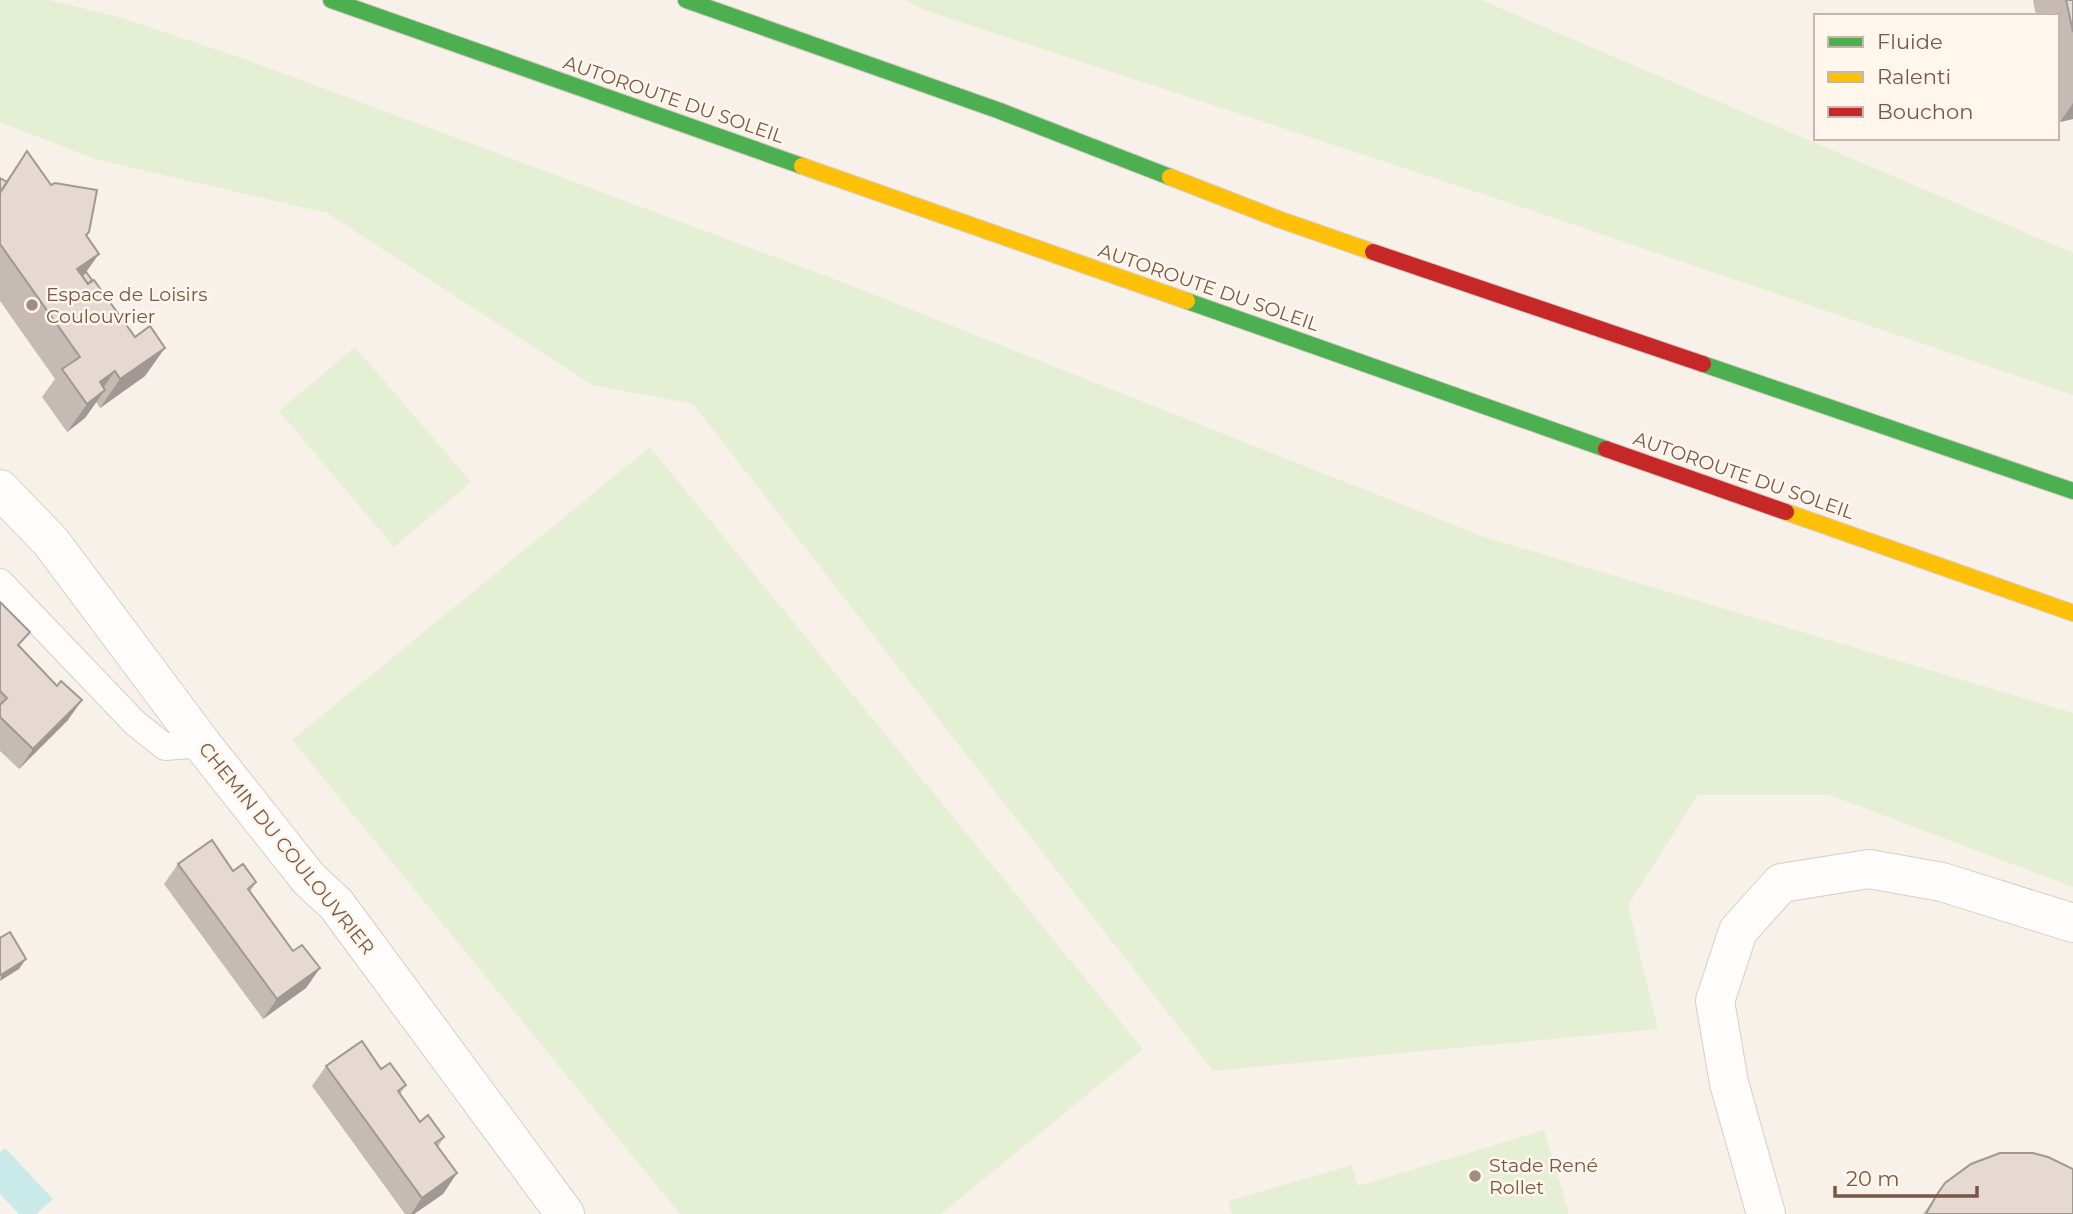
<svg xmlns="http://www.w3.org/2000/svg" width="2073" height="1214" viewBox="0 0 2073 1214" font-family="Montserrat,sans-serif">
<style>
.green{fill:#e5efd3}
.water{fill:#cae9e9}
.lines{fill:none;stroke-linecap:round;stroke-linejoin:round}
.lane-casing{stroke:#d6cdc6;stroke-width:28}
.street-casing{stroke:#d6cdc6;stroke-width:40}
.fast-casing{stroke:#d7cbc4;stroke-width:18}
.slow-casing{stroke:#d7cbc4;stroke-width:18}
.jam-casing{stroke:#d7cbc4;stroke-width:18}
.lane{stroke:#fefdfc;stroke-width:26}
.street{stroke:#fefdfc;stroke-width:38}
.fast{stroke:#4caf50;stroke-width:16}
.slow{stroke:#ffc107;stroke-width:16}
.jam{stroke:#c62828;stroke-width:16}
.wall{fill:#c5bbb4}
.shaded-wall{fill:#a09892}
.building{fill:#e5d9d1;stroke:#a09892;stroke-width:2}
.poi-dot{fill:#a58c80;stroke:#fff6ec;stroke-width:2.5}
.labels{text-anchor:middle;stroke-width:5;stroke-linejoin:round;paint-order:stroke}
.street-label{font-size:19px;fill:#795647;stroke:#fff6ec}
.poi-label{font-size:19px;fill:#795647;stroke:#fff6ec;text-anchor:start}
</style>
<rect width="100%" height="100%" fill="#f8f1e9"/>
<g class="green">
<polygon points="0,0 49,0 122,18 247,60 834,279 1481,536 2073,713 2073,887 1830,795 1698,795 1628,905 1658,1029 1213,1071 693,404 592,385 327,213 95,159 0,122"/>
<polygon points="906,0 1481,0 2073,253 2073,395 1507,202 921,9"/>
<polygon points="355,347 471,482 394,547 279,411"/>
<polygon points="650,447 1143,1049 941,1214 680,1214 292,740"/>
<polygon points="1544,1130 1569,1214 1232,1214 1228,1201 1352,1165 1358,1186"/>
</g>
<polygon class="water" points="5,1148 53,1199 36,1214 19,1214 0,1194 0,1152"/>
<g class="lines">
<defs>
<polyline id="lane" points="0,582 135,723 165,747 202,744"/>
<g id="street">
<polyline points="0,489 51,542 202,744 309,879 336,904 565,1214"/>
<polyline points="1766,1214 1729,1083 1715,1001 1738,931 1781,883 1869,869 1942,882 2073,923"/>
</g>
<g id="fast">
<polyline points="331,0 802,166"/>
<polyline points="686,0 1000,111 1170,177"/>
<polyline points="1187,301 1606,449"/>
<polyline points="1703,364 2073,491"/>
</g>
<g id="slow">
<polyline points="802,166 1187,301"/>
<polyline points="1170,177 1278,219 1373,252"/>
<polyline points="1786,512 2073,613"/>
</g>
<g id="jam">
<polyline points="1373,252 1703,364"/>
<polyline points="1606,449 1786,512"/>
</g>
</defs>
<use href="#lane" class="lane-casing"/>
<use href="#street" class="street-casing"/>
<use href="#fast" class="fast-casing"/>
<use href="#slow" class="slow-casing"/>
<use href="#jam" class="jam-casing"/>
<use href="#lane" class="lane"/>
<use href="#street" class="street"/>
<use href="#fast" class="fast"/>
<use href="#slow" class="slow"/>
<use href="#jam" class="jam"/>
</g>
<g class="wall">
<polygon points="2033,0 2073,0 2073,119 2060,122 2057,108 2057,16 2036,16"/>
<polygon points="27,151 51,185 89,232 87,236 86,272 145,376 100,408 96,402 85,418 67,432 42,397 55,379 0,301 0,178 6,181"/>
<polygon points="0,602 20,646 68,720 19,769 0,751"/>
<polygon points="178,864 233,871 256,882 250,892 293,951 320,968 306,988 263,1019 164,884"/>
<polygon points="326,1066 381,1069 406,1085 400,1094 420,1122 444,1137 438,1147 457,1173 443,1194 414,1214 405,1214 312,1086"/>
<polygon points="1936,1196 2073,1214 1923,1214"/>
</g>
<g class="shaded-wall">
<polygon points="2073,103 2073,119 2060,122"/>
<polygon points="99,254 79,282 77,269"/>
<polygon points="165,348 145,376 100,408 120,379"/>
<polygon points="115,371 98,395 105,390 85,418 67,432 87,404 100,382"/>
<polygon points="82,700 68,720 19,769 33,749"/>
<polygon points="26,959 19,969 0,981 1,975"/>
<polygon points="320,968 306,988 263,1019 277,999"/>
<polygon points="457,1173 443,1194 414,1214 411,1214 422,1198"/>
</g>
<g class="building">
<polygon points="2066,0 2073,0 2073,32"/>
<polygon points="27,151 51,185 55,183 97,190 89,232 86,235 99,254 77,269 88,284 94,280 135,337 150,326 165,348 120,379 115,371 100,382 105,390 87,404 62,369 80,357 0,244 0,193"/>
<polygon points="0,178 7,182 0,192"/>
<polygon points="86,272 92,280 88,284 82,275"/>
<polygon points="0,602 30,632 18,645 57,686 61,681 82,700 33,749 0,717 0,705 7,698 0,691"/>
<polygon points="212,840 233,871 243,864 256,882 248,889 293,951 302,945 320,968 277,999 178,864"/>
<polygon points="10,932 26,959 1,975 0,973 0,938"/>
<polygon points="362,1041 381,1069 390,1063 406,1085 398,1091 420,1122 428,1115 444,1137 435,1143 457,1173 422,1198 326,1066"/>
<polygon points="2000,1153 2033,1153 2048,1157 2073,1169 2073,1214 1926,1214 1936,1196 1945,1183 1971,1164"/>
</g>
<g class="poi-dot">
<circle cx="32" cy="305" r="7"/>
<circle cx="1475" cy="1176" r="7"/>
</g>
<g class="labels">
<g class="street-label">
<text transform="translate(674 99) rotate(19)" y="7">AUTOROUTE DU SOLEIL</text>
<text transform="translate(1209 287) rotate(19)" y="7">AUTOROUTE DU SOLEIL</text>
<text transform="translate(1744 475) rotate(19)" y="7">AUTOROUTE DU SOLEIL</text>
<text transform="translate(287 848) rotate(51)" y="7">CHEMIN DU COULOUVRIER</text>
</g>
<g class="poi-label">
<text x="46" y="301">Espace de Loisirs<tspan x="46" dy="22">Coulouvrier</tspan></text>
<text x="1489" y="1172">Stade René<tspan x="1489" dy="22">Rollet</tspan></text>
</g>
</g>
<rect x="1814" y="14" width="245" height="126" fill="#fff6ec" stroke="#c9b6aa" stroke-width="2"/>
<rect x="1828" y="37" width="35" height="10" fill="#4caf50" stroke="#c9b6aa" stroke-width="2"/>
<text x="1877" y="49" font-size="21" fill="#795647">Fluide</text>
<rect x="1828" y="72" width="35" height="10" fill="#ffc107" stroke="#c9b6aa" stroke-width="2"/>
<text x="1877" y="84" font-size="21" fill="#795647">Ralenti</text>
<rect x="1828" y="107" width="35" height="10" fill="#c62828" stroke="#c9b6aa" stroke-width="2"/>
<text x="1877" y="119" font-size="21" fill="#795647">Bouchon</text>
<path d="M1835 1186v10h142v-10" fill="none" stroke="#795647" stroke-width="3.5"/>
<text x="1846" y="1186" font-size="21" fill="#795647" stroke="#fff6ec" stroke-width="5" paint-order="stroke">20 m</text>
</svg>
